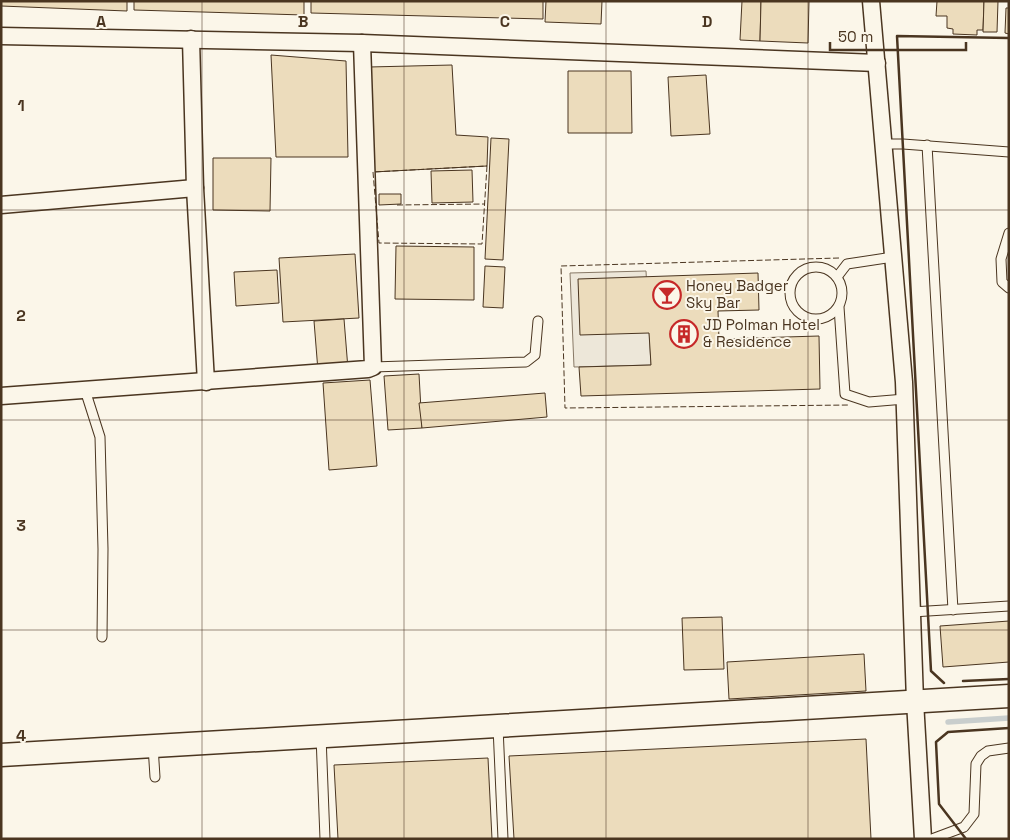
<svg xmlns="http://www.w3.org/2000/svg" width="1010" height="840" viewBox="0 0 1010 840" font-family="'Space Grotesk',sans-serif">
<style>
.parking{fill:#ede7d9;stroke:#887966}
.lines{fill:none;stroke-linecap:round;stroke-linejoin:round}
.stream{stroke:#c9cecd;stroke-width:5.5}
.building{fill:#ecdcbc;stroke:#4a3520}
.lane-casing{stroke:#4a3520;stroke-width:11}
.street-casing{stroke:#4a3520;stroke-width:19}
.secondary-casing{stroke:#4a3520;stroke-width:25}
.lane{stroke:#fbf6e9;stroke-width:9}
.street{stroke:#fbf6e9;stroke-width:16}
.secondary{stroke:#fbf6e9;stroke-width:22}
.fence{stroke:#4a3520;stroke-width:1;stroke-dasharray:6 2.5;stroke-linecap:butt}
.wall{stroke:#4a3520;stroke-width:2.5}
.grid{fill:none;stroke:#4a3520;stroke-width:1;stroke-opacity:0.55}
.labels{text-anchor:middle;stroke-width:4;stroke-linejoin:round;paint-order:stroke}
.poi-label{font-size:15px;fill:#4a3520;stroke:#fbf6e9;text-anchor:start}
.grid-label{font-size:16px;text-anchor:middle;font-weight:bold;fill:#4a3520;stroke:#fbf6e9;stroke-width:4;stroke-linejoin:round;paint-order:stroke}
</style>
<rect width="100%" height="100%" fill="#fbf6e9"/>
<polygon class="parking" points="646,271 651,365 574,367 570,273"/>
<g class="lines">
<polyline class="stream" points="948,722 1009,718"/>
</g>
<g class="building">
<polygon points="1,1 127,1 127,11 1,6"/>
<polygon points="134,1 304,1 304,15 134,10"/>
<polygon points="311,1 543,1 543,19 311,13"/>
<polygon points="546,1 602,1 601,24 545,22"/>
<polygon points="742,1 761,1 760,41 740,40"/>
<polygon points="761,1 809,1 808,43 760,41"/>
<polygon points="937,1 984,1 983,30 977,30 977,35 953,34 953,29 947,28 947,16 936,16"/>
<polygon points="984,1 998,1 997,32 983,32"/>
<polygon points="1006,8 1009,8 1009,34 1005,33"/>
<polygon points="271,55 346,61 348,157 276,157"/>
<polygon points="452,65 456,135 488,137 487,166 373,172 369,67"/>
<polygon points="568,71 631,71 632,133 568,133"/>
<polygon points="706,75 710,134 671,136 668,77"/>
<polygon points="491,138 509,139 503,260 485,259"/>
<polygon points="213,158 271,158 270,211 213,210"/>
<polygon points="472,170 473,202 432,203 431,171"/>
<polygon points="379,194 401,194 401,204 379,205"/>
<polygon points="396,246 474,247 474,300 395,299"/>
<polygon points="355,254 359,318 283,322 279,258"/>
<polygon points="485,266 505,267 503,308 483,307"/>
<polygon points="277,270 279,303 236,306 234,272"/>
<polygon points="758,273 759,310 718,311 719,339 819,336 820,389 581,396 579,367 651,365 649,333 580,335 578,279"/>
<polygon points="344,319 348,369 318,371 314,321"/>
<polygon points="419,374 422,428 388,430 384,376"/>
<polygon points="370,380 377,466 329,470 323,383"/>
<polygon points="545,393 547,417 422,428 419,403"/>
<polygon points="722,617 724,669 684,670 682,618"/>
<polygon points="1009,621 1009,662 943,667 940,626"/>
<polygon points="864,654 866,691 729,699 727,662"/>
<polygon points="866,739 871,839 514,839 509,756"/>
<polygon points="488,758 492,839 338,839 334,765"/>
</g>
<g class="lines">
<defs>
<g id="lane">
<polyline points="884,144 903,144 1009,152"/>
<polyline points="927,145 953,610"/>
<polyline points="1009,233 1001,259 1002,282 1009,288"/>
<circle cx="816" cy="293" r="26"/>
<polyline points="837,277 847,264 893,257"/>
<polyline points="839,307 845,394 869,402 905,399"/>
<polyline points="373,367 526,362 535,355 538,321"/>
<polyline points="85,390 100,437 103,549 102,637"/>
<polyline points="912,612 1009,606"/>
<polyline points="498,727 503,839"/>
<polyline points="321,736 325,839"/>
<polyline points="153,746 155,777"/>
<polyline points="932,839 964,827 974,814 976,764 981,756 988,751 1009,748"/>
</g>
<g id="street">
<polyline points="871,1 904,382 915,701 923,839"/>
<polyline points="1,36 362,43 877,63"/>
<polyline points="191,39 195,188 206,382"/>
<polyline points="1,205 195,188"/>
<polyline points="1,396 368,369 373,367 362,43"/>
</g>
<polyline id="secondary" points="1,755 1009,696"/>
</defs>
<use href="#lane" class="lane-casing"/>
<use href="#street" class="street-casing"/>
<use href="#secondary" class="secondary-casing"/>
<use href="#lane" class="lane"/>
<use href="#street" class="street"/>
<use href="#secondary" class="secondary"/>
<g class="fence">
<polygon points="487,166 482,244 379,243 373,172"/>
<polyline points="397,205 485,204"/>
<polyline points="839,258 561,266 565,408 850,405"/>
</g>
<g class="wall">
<polyline points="963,681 1009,679"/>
<polyline points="944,683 931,671 897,36 1009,38"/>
<polyline points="966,839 939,804 936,742 948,732 1009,728"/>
</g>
</g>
<path class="grid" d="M 202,1 L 202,839M 404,1 L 404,839M 606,1 L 606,839M 808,1 L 808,839M 1,210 L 1009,210M 1,420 L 1009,420M 1,630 L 1009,630"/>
<defs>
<symbol id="bar-ring" viewBox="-11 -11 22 22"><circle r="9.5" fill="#fbf6e9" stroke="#c62828" stroke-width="1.5"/><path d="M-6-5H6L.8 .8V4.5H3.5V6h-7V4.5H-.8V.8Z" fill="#c62828"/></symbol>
<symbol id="building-ring" viewBox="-11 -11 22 22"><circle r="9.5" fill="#fbf6e9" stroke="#c62828" stroke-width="1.5"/><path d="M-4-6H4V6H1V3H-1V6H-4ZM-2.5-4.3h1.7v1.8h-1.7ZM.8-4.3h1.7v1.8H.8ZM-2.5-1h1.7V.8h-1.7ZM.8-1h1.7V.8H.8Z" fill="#c62828"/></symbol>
</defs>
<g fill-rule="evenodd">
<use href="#bar-ring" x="651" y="279" width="32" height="32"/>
<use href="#building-ring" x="668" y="318" width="32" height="32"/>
</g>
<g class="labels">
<g class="poi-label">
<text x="686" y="291">Honey Badger<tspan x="686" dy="17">Sky Bar</tspan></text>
<text x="703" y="330">JD Polman Hotel<tspan x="703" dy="17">&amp; Residence</tspan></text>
</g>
</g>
<g class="grid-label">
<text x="101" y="27">A</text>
<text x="303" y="27">B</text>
<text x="505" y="27">C</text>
<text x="707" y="27">D</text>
<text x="21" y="111">1</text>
<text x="21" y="321">2</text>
<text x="21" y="531">3</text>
<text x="21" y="741">4</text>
</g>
<rect width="1010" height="840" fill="none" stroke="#4a3520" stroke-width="5"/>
<path d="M830 42v8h136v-8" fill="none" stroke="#4a3520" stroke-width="2.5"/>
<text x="838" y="42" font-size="15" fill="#4a3520" stroke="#fbf6e9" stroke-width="4" paint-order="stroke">50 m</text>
</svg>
